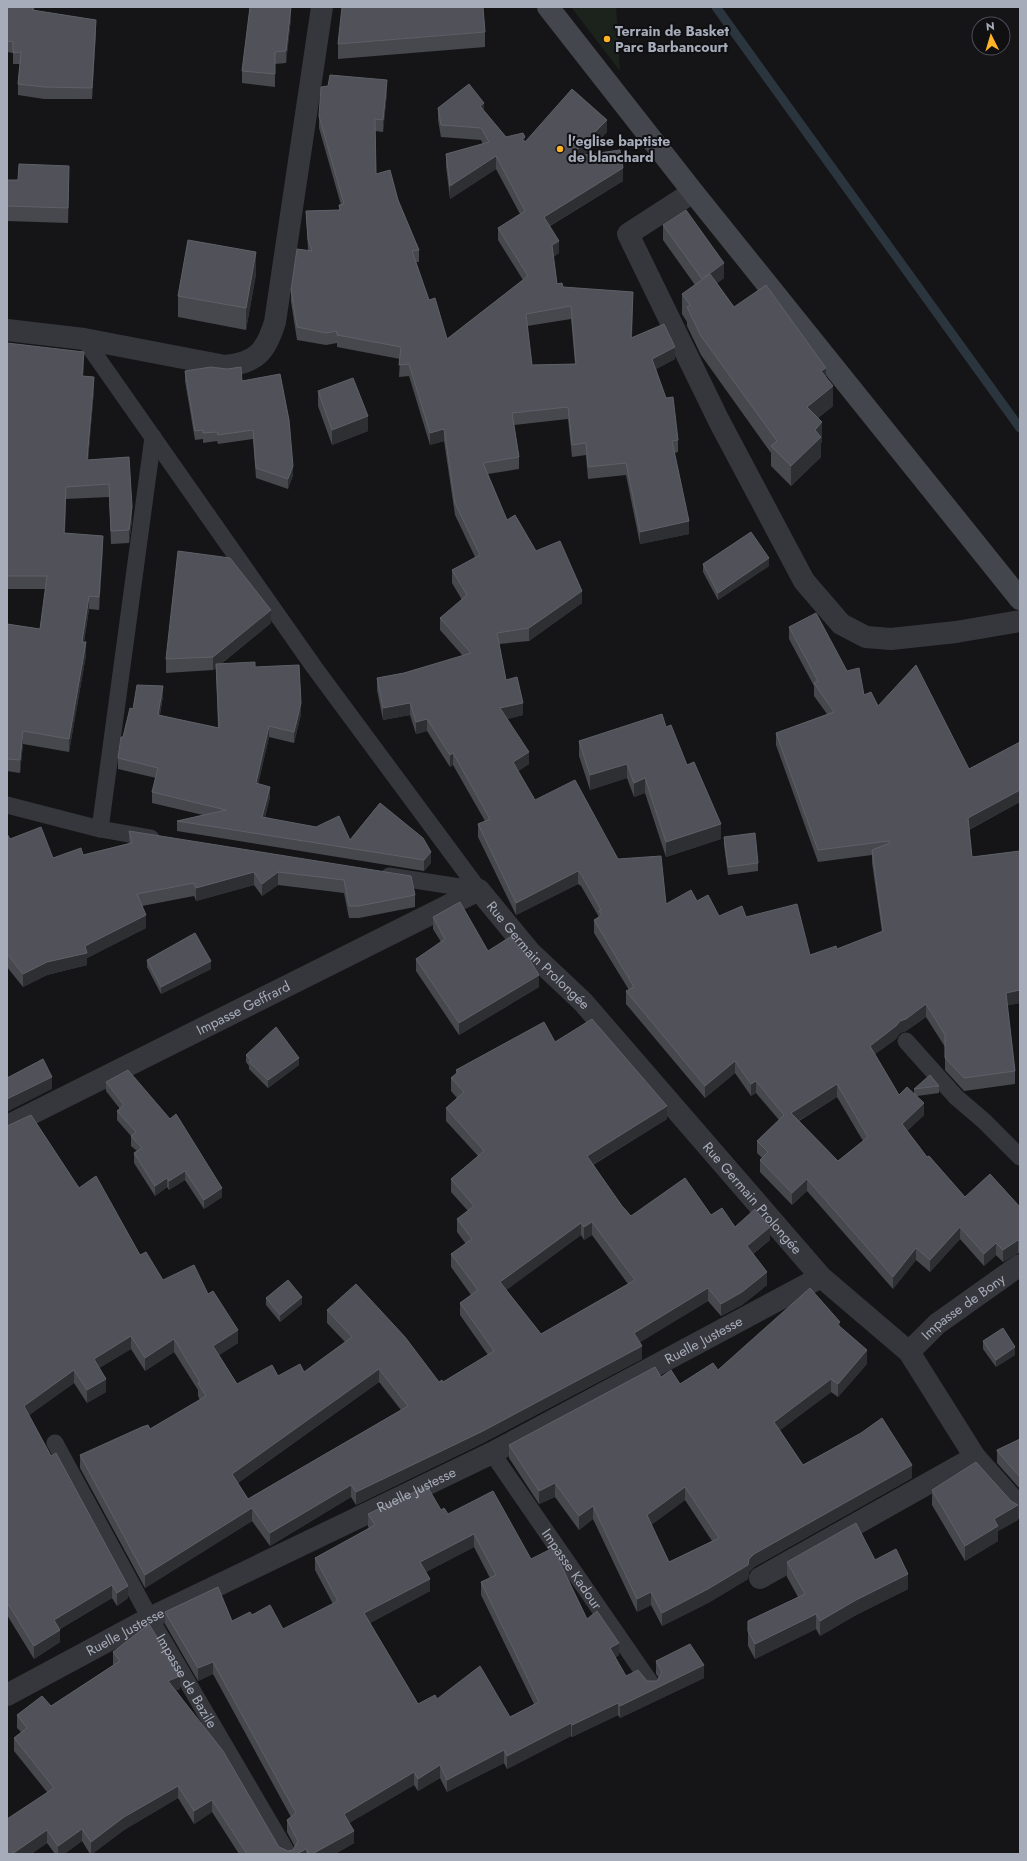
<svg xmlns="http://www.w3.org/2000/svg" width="1027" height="1861" viewBox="0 0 1027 1861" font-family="Jost,sans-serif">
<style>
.green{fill:#1b231c}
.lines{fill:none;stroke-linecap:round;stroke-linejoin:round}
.stream{stroke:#2b353d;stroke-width:9}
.lane{stroke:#36373d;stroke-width:17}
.street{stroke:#36373d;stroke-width:22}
.secondary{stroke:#44464d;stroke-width:22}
.wall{fill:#46484d;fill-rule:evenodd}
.shaded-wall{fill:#2e2f33}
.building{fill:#515259;stroke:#5e6068;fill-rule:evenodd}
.poi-dot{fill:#ffb326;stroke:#101013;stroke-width:1.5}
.labels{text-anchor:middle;stroke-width:4;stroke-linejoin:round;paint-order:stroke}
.poi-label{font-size:14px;font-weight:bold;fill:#a6acb9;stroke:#101013;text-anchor:start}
.street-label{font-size:14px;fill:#a6acb9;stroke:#101013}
</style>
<rect width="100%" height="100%" fill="#151518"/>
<polygon class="green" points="571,7 616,7 620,71"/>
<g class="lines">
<polyline class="stream" points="716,7 1020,428"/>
<g class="lane">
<polyline points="84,339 314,667 479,890"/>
<polyline points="7,805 100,829 151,838"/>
<polyline points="100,829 153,437"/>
<polyline points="389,876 479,890"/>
<polyline points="906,1041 956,1097 984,1121 1020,1157"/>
<path id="s1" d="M 55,1443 L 150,1618 L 288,1854"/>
<path id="s2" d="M 492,1453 L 652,1685"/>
</g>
<g class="street">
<polyline points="693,192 628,234 719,421 804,581 841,624 866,637 891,639 956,632 1020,621"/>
<path d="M 7,330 L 84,339 L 225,366 C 257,363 266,351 275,322 L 322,7"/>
<path id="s3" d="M 7,1126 L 479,890 L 530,952 L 583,1002 L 821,1277 L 909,1352 L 975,1457 L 1020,1508"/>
<path id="s4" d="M 909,1352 L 937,1324 L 1020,1265"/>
<polyline points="760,1578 975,1457"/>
<path id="s5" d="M 7,1695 L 150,1618 L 492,1453 L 821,1277"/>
</g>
<polyline class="secondary" points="548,7 693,192 1020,599"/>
</g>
<g class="wall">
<polygon points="7,7 35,7 34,10 96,32 92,99 44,99 18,95 18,84 20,64 13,64 13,53 7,52"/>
<polygon points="291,18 286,63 275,64 275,87 242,83 242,71"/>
<polygon points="485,32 485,47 338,59 338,44"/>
<path d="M 387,92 L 383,132 L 375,131 L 376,174 L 398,200 L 419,250 L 419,262 L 416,262 L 429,300 L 447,339 L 523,280 L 498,240 L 498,228 L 520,214 L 496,169 L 450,199 L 446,166 L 446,154 L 483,144 L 481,140 L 441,137 L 438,120 L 438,108 L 484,111 L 506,137 L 525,141 L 607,132 L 584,155 L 623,181 L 550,226 L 559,253 L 553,257 L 557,284 L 563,287 L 633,304 L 632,337 L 675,359 L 656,369 L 678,440 L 678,452 L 674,453 L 689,534 L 640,544 L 626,475 L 588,479 L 586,455 L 572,457 L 568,419 L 514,425 L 519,457 L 519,469 L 488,474 L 507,520 L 536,551 L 582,603 L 529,641 L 499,644 L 506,680 L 523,715 L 507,719 L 529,764 L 518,771 L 535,800 L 618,859 L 666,904 L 697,901 L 719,916 L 746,917 L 810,955 L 837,949 L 882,932 L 872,863 L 872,855 L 818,862 L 776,745 L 776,733 L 827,714 L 814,696 L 814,686 L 789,639 L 789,627 L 847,671 L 864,695 L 878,706 L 969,769 L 1020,742 L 1020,802 L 969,830 L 972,857 L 1020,851 L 1020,1003 L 1007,1005 L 1015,1071 L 1015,1084 L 964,1091 L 945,1070 L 945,1047 L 926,1017 L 906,1031 L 900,1033 L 896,1039 L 875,1054 L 899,1095 L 914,1093 L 914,1089 L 939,1086 L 939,1093 L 917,1096 L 924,1115 L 907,1131 L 927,1157 L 965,1197 L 1020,1207 L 1020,1253 L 1018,1253 L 1003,1262 L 996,1255 L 984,1266 L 960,1239 L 930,1272 L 916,1260 L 893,1289 L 807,1191 L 792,1205 L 760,1172 L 760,1160 L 762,1158 L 757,1153 L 757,1141 L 779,1120 L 756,1093 L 751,1096 L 735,1073 L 705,1098 L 626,1004 L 626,991 L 629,990 L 594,933 L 594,920 L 599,917 L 581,886 L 578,884 L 516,915 L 478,837 L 478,824 L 485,821 L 453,765 L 450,767 L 427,731 L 416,734 L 410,715 L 383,720 L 377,690 L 377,678 L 404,673 L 463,656 L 440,630 L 440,618 L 462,600 L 452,583 L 452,570 L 475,557 L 455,515 L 444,441 L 430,445 L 409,376 L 399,377 L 400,359 L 337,347 L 337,343 L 326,345 L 297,340 L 291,302 L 291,290 L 308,251 L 306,211 L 339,210 L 339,205 L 341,205 L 319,128 L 319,116 ZM 571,319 L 575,364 L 532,365 L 527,326 ZM 837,1097 L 863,1141 L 838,1161 L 799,1121 Z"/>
<polygon points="7,180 69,181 68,223 7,221"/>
<polygon points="663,225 724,278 717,283 734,307 826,377 833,406 818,418 822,442 821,443 821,457 791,486 771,466 771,453 701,355 687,326 687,322 682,314 682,294 695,285 663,240"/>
<polygon points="256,274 246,330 178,317 178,296"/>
<polygon points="7,343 84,364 83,376 94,390 88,460 129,457 132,520 129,543 111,544 109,497 66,499 65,533 103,548 99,610 89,609 84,642 86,655 69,752 23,744 20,773 7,771 7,624 40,629 46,589 7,589"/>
<polygon points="185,371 242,381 293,475 288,489 256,478 253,439 218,444 217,441 203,443 203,439 195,440 185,381"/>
<polygon points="318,391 368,431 332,445 318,406"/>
<polygon points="703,564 769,566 718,600 703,572"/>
<polygon points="271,623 221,664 255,667 301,714 294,743 269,737 258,784 270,797 265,817 350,840 380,803 431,863 424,871 177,831 177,821 203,815 152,803 152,792 156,778 118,769 118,758 123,737 133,709 163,696 160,715 218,728 216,668 213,670 166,673 166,659"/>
<polygon points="666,727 687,765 721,839 666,857 645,793 634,797 627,778 590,790 579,756 579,741"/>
<polygon points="129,831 415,895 415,907 359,918 349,918 344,893 278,885 262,896 254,885 196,901 194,896 142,906 146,928 87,958 87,965 47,975 23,987 7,967 7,834 10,839 53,858 83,855 129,843"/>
<polygon points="724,837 758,863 758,871 728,875 724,845"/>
<polygon points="433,917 488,951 539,987 459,1035 416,971 416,959 441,942 433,929"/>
<polygon points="147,960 211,969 161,994 147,967"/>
<path d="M 555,1042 L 667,1119 L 593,1165 L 622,1206 L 631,1216 L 711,1215 L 735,1227 L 770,1240 L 753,1254 L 767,1285 L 742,1305 L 721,1316 L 708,1301 L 640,1342 L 642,1359 L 483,1443 L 356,1505 L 351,1497 L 270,1546 L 252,1521 L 145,1588 L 80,1468 L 80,1455 L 150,1429 L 200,1400 L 198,1396 L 198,1390 L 174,1352 L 145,1371 L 131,1349 L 99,1368 L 106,1392 L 87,1403 L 74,1383 L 29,1415 L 128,1598 L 117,1606 L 112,1598 L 60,1629 L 60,1642 L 34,1659 L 7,1615 L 7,1126 L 79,1188 L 140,1255 L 163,1280 L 208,1294 L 238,1343 L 219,1355 L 237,1384 L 278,1376 L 304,1372 L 345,1342 L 327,1323 L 327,1310 L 439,1382 L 443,1382 L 488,1355 L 460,1315 L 460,1303 L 471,1295 L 451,1267 L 451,1254 L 466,1244 L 457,1232 L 457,1219 L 468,1211 L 451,1192 L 451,1179 L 478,1156 L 446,1121 L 446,1108 L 457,1098 L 451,1091 L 451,1078 L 456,1075 L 456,1070 ZM 581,1235 L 584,1240 L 592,1235 L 628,1284 L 541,1334 L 506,1290 ZM 379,1382 L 401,1410 L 248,1499 L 238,1483 Z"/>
<polygon points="246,1055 299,1065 268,1088 249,1069 249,1066 246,1062"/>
<polygon points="106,1082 222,1197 204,1209 185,1180 169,1190 167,1187 155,1196 134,1163 134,1153 137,1151 131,1146 131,1136 117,1120 117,1111 120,1109 106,1091"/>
<polygon points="266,1298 302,1304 280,1322 266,1305"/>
<path d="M 840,1327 L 867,1364 L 838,1397 L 831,1392 L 780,1430 L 803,1465 L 912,1478 L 754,1567 L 749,1572 L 748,1579 L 708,1603 L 662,1626 L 651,1605 L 637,1612 L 593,1519 L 579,1530 L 555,1497 L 539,1504 L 509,1458 L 509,1445 L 661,1377 L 680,1384 L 718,1370 ZM 685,1500 L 712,1541 L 669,1562 L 651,1525 Z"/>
<polygon points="983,1341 1015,1355 996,1367 983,1349"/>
<polygon points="1020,1439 1020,1489 997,1463 997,1450"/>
<polygon points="932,1490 1018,1520 998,1531 998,1541 965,1561 932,1505"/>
<path d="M 441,1510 L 448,1514 L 531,1559 L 587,1619 L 619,1655 L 615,1658 L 626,1676 L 647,1681 L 657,1681 L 659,1678 L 656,1674 L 656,1661 L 704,1678 L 620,1718 L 618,1715 L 572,1737 L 571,1736 L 507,1769 L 504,1763 L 447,1792 L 440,1778 L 418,1791 L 414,1785 L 349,1823 L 354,1843 L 335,1854 L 239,1854 L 212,1812 L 194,1824 L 178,1798 L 124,1830 L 92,1854 L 90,1854 L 82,1841 L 64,1854 L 55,1854 L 47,1843 L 31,1854 L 7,1854 L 47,1792 L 14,1751 L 14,1738 L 21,1732 L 17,1728 L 17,1715 L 51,1706 L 113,1665 L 113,1652 L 180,1689 L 176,1690 L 279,1847 L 288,1851 L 293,1850 L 295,1847 L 287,1832 L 287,1820 L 291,1817 L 213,1674 L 198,1681 L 165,1624 L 165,1612 L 232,1621 L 252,1615 L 283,1629 L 333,1604 L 315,1570 L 315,1558 L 369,1528 L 368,1527 L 368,1514 ZM 474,1547 L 490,1578 L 481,1582 L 481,1595 L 534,1704 L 510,1717 L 437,1699 L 418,1704 L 370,1623 L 430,1591 L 426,1572 Z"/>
<polygon points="875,1560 908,1589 856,1615 820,1636 816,1629 755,1659 748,1646 748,1621 798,1597 787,1577 787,1562"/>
</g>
<g class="shaded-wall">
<polygon points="291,7 291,18 286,63 286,51"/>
<polygon points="96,20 96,32 92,99 92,88"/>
<polygon points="387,80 387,92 383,132 383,120"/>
<polygon points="484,103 484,116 480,106"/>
<polygon points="607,120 607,132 570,170 570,157"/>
<polygon points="525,137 525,149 522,139"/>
<polygon points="496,156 496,169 450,199 450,186"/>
<polygon points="69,166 69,181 68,223 68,208"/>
<polygon points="623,168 623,181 544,229 544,217"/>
<polygon points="559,241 559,253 552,258 552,245"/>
<polygon points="256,252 256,274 246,330 246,308"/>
<polygon points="724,263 724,278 702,294 702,279"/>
<polygon points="633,292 633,304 631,350 631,338"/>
<polygon points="675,347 675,359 652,371 652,359"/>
<polygon points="84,352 84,364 82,389 82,376"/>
<polygon points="826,368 826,388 821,371"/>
<polygon points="94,377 94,390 87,473 87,460"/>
<polygon points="833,386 833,406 807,427 807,407"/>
<polygon points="368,416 368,431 332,445 332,430"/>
<polygon points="822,422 822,442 821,443 821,457 791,486 791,466 815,430"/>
<polygon points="444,429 444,441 430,445 430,433"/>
<polygon points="293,466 293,475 288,489 288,479"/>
<polygon points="66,487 66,499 64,546 64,533"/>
<polygon points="132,507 132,520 129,543 129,530"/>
<polygon points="689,521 689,534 640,544 640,532"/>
<polygon points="103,536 103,548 99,610 99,597"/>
<polygon points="769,558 769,566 718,600 718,593"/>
<polygon points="582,591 582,603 529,641 529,628"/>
<polygon points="89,596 89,609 82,654 82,642"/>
<polygon points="271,610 271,623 213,670 213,657"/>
<polygon points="86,642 86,655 69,752 69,739"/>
<polygon points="163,686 163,696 158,725 158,715"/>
<polygon points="301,703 301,714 294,743 294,732"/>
<polygon points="410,703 410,715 383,720 383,708"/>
<polygon points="523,703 523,715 500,721 500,708"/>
<polygon points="427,719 427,731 416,734 416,722"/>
<polygon points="269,726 269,737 256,794 256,783"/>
<polygon points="23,731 23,744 20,773 20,760"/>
<polygon points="529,752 529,764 513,775 513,762"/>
<polygon points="453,753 453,765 450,767 450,755"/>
<polygon points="627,764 627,778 590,790 590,775"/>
<polygon points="645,778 645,793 634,797 634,783"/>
<polygon points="270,787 270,797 262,827 262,817"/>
<polygon points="1020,790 1020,802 968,830 968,818"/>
<polygon points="721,824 721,839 666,857 666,842"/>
<polygon points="431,852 431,863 424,871 424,860"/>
<polygon points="578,871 578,884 516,915 516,903"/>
<polygon points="254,872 254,885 196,901 196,888"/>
<polygon points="278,872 278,885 262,896 262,884"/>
<polygon points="146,915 146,928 87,958 87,965 47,975 23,987 23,974 47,962 85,946"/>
<polygon points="211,961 211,969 161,994 161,987"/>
<polygon points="539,975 539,987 459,1035 459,1023"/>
<polygon points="1020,990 1020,1003 1006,1006 1006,993"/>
<polygon points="926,1004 926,1017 906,1031 900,1033 896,1039 870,1058 870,1046 900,1021"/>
<polygon points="299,1058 299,1065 268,1088 268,1080"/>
<polygon points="735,1061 735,1073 705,1098 705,1086"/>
<polygon points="52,1077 52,1089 7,1112 7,1099"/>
<polygon points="756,1081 756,1093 751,1096 751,1084"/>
<polygon points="837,1084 837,1097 791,1125 791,1113"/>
<polygon points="924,1103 924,1115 902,1136 902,1124"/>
<polygon points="667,1106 667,1119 587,1168 587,1156"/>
<polygon points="185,1171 185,1180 169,1190 169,1181"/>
<polygon points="167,1178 167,1187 155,1196 155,1186"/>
<polygon points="807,1179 807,1191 792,1205 792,1193"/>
<polygon points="222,1188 222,1197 204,1209 204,1200"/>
<polygon points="592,1222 592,1235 584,1240 584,1227"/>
<polygon points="581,1223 581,1235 500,1295 500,1282"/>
<polygon points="770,1227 770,1240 747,1258 747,1246"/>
<polygon points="960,1227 960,1239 930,1272 930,1260"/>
<polygon points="1018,1240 1018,1253 1003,1262 1003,1250"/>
<polygon points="996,1243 996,1255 984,1266 984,1254"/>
<polygon points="916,1248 916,1260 893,1289 893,1277"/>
<polygon points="767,1272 767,1285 742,1305 721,1316 721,1304"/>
<polygon points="708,1288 708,1301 634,1346 634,1333"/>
<polygon points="302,1297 302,1304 280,1322 280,1315"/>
<polygon points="840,1322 840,1335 837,1324"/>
<polygon points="238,1330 238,1343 213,1359 213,1346"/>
<polygon points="131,1336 131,1349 94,1371 94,1359"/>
<polygon points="174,1339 174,1352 145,1371 145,1358"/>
<polygon points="642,1346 642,1359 483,1443 356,1505 356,1492"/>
<polygon points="1015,1347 1015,1355 996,1367 996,1360"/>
<polygon points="867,1350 867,1364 838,1397 838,1384"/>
<polygon points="379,1369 379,1382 232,1487 232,1474"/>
<polygon points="74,1370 74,1383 24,1419 24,1406"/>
<polygon points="106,1379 106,1392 87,1403 87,1390"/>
<polygon points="831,1379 831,1392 774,1435 774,1422"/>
<polygon points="912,1465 912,1478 754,1567 749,1572 748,1579 708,1603 662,1626 662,1613 749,1559 754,1554"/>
<polygon points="555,1483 555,1497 539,1504 539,1491"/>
<polygon points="351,1485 351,1497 270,1546 270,1533"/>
<polygon points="685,1487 685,1500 647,1528 647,1515"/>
<polygon points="1018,1505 1018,1520 998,1531 998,1541 965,1561 965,1546 994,1519"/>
<polygon points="593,1506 593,1519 579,1530 579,1516"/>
<polygon points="252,1508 252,1521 145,1588 145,1575"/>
<polygon points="474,1534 474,1547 420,1575 420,1562"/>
<polygon points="908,1574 908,1589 856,1615 820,1636 820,1621 856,1600"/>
<polygon points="430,1579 430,1591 364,1626 364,1613"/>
<polygon points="112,1585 112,1598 54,1632 54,1620"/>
<polygon points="128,1586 128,1598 117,1606 117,1593"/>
<polygon points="651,1592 651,1605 637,1612 637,1599"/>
<polygon points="816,1614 816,1629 755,1659 755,1644"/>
<polygon points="60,1630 60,1642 34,1659 34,1646"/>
<polygon points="619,1643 619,1655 610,1661 610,1648"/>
<polygon points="213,1662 213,1674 198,1681 198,1668"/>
<polygon points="704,1665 704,1678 620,1718 620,1706"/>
<polygon points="180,1676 180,1689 168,1694 168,1681"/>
<polygon points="618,1703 618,1715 572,1737 572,1725"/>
<polygon points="571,1723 571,1736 507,1769 507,1756"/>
<polygon points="504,1750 504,1763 447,1792 447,1780"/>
<polygon points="440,1765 440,1778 418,1791 418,1779"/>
<polygon points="414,1772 414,1785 344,1826 344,1814"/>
<polygon points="178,1786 178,1798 124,1830 92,1854 91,1854 91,1842 124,1817"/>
<polygon points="212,1800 212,1812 194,1824 194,1811"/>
<polygon points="82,1829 82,1841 64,1854 58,1854 58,1846"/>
<polygon points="47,1830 47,1843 31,1854 12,1854"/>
<polygon points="354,1831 354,1843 335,1854 312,1854"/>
<polygon points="306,1849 306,1854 297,1854"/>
</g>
<g class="building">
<polygon points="7,7 33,7 32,10 96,20 92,88 44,87 18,84 21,52 13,53 13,42 7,41"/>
<polygon points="250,7 291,7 286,51 275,52 275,74 242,71"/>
<polygon points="342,7 483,7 485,32 338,44"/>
<path d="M 330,75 L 387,80 L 383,120 L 375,119 L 376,174 L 390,170 L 398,200 L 419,250 L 412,251 L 429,300 L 435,298 L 447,339 L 528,276 L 498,228 L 525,211 L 496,156 L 450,186 L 446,154 L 489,142 L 481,128 L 441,125 L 438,108 L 469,84 L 484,103 L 480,106 L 506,137 L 523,133 L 525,137 L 522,139 L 525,142 L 572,89 L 607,120 L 570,157 L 620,150 L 623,168 L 544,217 L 559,241 L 552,245 L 557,284 L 562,283 L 563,287 L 633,292 L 631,338 L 664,324 L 675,347 L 652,359 L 666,398 L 673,397 L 678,440 L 672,441 L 689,521 L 640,532 L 626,463 L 588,467 L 586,443 L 572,445 L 568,407 L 512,413 L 519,457 L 483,463 L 507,520 L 515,515 L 536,551 L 560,541 L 582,591 L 529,628 L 497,633 L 506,680 L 517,677 L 523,703 L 500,708 L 529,752 L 513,762 L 535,800 L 575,780 L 618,859 L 661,856 L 666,904 L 691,890 L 697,901 L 708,895 L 719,916 L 742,906 L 746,917 L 797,904 L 810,955 L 836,946 L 837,949 L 883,931 L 872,850 L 890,843 L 889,841 L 818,850 L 776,733 L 834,712 L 814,683 L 818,681 L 789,627 L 816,613 L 847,671 L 859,668 L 864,695 L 871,692 L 878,706 L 916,665 L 969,769 L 1020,742 L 1020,790 L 968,818 L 972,857 L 1020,851 L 1020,990 L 1006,993 L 1015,1071 L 964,1078 L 945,1058 L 945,1035 L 926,1004 L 906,1019 L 900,1021 L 896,1026 L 870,1046 L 899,1095 L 907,1087 L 924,1103 L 902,1124 L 927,1157 L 929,1156 L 965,1197 L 990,1174 L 1020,1207 L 1020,1241 L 1018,1240 L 1003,1250 L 996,1243 L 984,1254 L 960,1227 L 930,1260 L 916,1248 L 893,1277 L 807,1179 L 792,1193 L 760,1160 L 768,1152 L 757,1141 L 784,1115 L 756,1081 L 751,1084 L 735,1061 L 705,1086 L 626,991 L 634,987 L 594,920 L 602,915 L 599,911 L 601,910 L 581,874 L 578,871 L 516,903 L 478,824 L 490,819 L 453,753 L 450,755 L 427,719 L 416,722 L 410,703 L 383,708 L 377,678 L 404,673 L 471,653 L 440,618 L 467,595 L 452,570 L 480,555 L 455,503 L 444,429 L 430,433 L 409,364 L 399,365 L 401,347 L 337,335 L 337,331 L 326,333 L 297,327 L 291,290 L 297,249 L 312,251 L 308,239 L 306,211 L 340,210 L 339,205 L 344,204 L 319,116 L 321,87 L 328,86 ZM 571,306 L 576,364 L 532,365 L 526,314 ZM 837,1084 L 868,1137 L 838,1161 L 791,1113 Z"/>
<polygon points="19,164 69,166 68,208 7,206 7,180 18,180"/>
<polygon points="686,210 724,263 702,279 663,225"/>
<polygon points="188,240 256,252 246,308 178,296"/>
<polygon points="710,274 734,307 766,285 826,368 821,371 833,386 807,407 822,422 815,430 821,437 791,466 771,446 777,441 701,336 687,307 690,305 682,294"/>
<polygon points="7,343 84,352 82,376 94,377 87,460 129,457 132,507 129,530 111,531 109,484 66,487 64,533 103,536 99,597 89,596 82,642 86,642 69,739 23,731 20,760 7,759 7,624 40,629 47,576 7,576"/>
<polygon points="211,367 227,369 241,367 242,381 280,374 289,420 293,466 288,479 256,468 253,430 218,435 217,432 203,433 203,430 195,431 185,371"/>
<polygon points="353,378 368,416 332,430 318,391"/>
<polygon points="751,532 769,558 718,593 703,564"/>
<polygon points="178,551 230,558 271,610 213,657 166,659"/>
<polygon points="255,662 255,667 299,665 301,703 294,732 269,726 256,783 270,787 262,817 316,827 339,816 350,840 380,803 423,838 431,852 424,860 177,821 226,810 152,792 158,768 118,758 121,737 123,737 130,708 133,709 137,685 163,686 158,715 219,728 216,664"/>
<polygon points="662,714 666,727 671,725 687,765 694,762 721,824 666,842 645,778 634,783 627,764 590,775 579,741"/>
<polygon points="41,827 53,858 81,848 83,855 132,843 129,831 411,876 415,895 359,906 349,906 344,880 278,872 262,884 254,872 196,888 194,883 137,894 146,915 85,946 87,953 47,962 23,974 7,954 7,834 10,839"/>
<polygon points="755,833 758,863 728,867 724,837"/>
<polygon points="460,902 488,951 510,937 527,955 539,975 459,1023 416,959 445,939 433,917"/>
<polygon points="195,933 211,961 161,987 147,960"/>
<path d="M 592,1019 L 667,1106 L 587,1156 L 622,1206 L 631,1216 L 685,1178 L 711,1215 L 722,1208 L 735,1227 L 755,1209 L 770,1227 L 747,1246 L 767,1272 L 742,1292 L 721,1304 L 708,1288 L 634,1333 L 642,1346 L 483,1431 L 356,1492 L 351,1485 L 270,1533 L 252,1508 L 145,1575 L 80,1455 L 142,1427 L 148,1425 L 150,1429 L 206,1396 L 198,1383 L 200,1382 L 174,1339 L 145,1358 L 131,1336 L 94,1359 L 106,1379 L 87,1390 L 74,1370 L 24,1406 L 51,1456 L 56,1453 L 128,1586 L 117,1593 L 112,1585 L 54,1620 L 60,1630 L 34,1646 L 7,1602 L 7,1126 L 31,1115 L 79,1188 L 96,1176 L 140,1255 L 146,1252 L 163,1280 L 194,1265 L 208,1294 L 213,1291 L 238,1330 L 213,1346 L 237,1384 L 272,1365 L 278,1376 L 300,1364 L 304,1372 L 352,1337 L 327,1310 L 356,1284 L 405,1337 L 439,1382 L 442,1380 L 443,1382 L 494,1351 L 460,1303 L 478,1290 L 451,1254 L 472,1239 L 457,1219 L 474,1206 L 451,1179 L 484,1151 L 446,1108 L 464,1092 L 451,1078 L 458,1072 L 456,1070 L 544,1022 L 555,1042 ZM 592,1222 L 635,1280 L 541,1334 L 500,1282 L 581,1223 L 584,1227 ZM 379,1369 L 408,1406 L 248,1499 L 232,1474 Z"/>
<polygon points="276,1027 299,1058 268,1080 249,1062 251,1060 246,1055"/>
<polygon points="43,1059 52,1077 7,1099 7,1078"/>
<polygon points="128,1070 170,1119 176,1114 222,1188 204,1200 185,1171 169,1181 167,1178 155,1186 134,1153 142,1148 131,1136 136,1132 117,1111 124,1105 106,1082"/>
<polygon points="930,1075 939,1086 914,1089"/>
<polygon points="288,1280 302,1297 280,1315 266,1298"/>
<path d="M 810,1288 L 840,1322 L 837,1324 L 867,1350 L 838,1384 L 831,1379 L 774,1422 L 803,1465 L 861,1433 L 882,1418 L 912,1465 L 754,1554 L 749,1559 L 748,1565 L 708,1589 L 662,1613 L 651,1592 L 637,1599 L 593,1506 L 579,1516 L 555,1483 L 539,1491 L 509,1445 L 655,1367 L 661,1377 L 671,1370 L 680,1384 L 713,1363 L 718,1370 ZM 685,1487 L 719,1538 L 669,1562 L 647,1515 Z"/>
<polygon points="1003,1328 1015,1347 996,1360 983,1341"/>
<polygon points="1020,1439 1020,1477 997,1451 997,1450"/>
<polygon points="976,1462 1011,1501 1018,1505 994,1519 998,1526 965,1546 932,1490"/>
<path d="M 427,1486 L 441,1510 L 444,1508 L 448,1514 L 493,1491 L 531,1559 L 553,1548 L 587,1619 L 597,1611 L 619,1643 L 610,1648 L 626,1676 L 638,1670 L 647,1681 L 657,1681 L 662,1672 L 656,1661 L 690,1644 L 704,1665 L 620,1706 L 618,1703 L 572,1725 L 571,1723 L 507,1756 L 504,1750 L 447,1780 L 440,1765 L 418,1779 L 414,1772 L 344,1814 L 354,1831 L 312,1854 L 309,1854 L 306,1849 L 297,1854 L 247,1854 L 212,1800 L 194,1811 L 178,1786 L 124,1817 L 91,1842 L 82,1829 L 58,1846 L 47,1830 L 12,1854 L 7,1854 L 7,1819 L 54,1788 L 14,1738 L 27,1728 L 17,1715 L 42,1696 L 51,1706 L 120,1661 L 113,1652 L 149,1624 L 180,1676 L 168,1681 L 223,1751 L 279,1847 L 288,1851 L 293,1850 L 298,1841 L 287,1820 L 296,1813 L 213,1662 L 198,1668 L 165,1612 L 218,1587 L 232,1621 L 250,1612 L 252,1615 L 270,1605 L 283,1629 L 338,1601 L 315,1558 L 375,1525 L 368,1514 ZM 474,1534 L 496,1575 L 481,1582 L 539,1702 L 510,1717 L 480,1666 L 437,1699 L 435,1695 L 418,1704 L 364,1613 L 430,1579 L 420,1562 Z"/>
<polygon points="856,1523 875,1560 896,1549 908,1574 856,1600 820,1621 816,1614 755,1644 748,1631 748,1621 805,1594 787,1562"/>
</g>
<g class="poi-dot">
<circle cx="607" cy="39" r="4"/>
<circle cx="560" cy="149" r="4"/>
</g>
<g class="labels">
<g class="poi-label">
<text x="615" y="36">Terrain de Basket<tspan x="615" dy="16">Parc Barbancourt</tspan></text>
<text x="568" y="146">l'eglise baptiste<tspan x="568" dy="16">de blanchard</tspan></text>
</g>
<g class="street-label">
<text dy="5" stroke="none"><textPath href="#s3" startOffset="616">Rue Germain Prolongée</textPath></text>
<text dy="5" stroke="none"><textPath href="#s3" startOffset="264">Impasse Geffrard</textPath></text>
<text dy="5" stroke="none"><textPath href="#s3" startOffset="940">Rue Germain Prolongée</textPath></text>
<text dy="5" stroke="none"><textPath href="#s4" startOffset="71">Impasse de Bony</textPath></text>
<text dy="5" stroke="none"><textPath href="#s5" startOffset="782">Ruelle Justesse</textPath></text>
<text dy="5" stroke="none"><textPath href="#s5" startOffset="458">Ruelle Justesse</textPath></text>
<text dy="5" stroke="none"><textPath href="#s2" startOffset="141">Impasse Kadour</textPath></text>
<text dy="5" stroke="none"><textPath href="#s5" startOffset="134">Ruelle Justesse</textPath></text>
<text dy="5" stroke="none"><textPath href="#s1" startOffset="272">Impasse de Bazile</textPath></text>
</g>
</g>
<rect width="1027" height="1861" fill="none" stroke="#a6acb9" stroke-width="16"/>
<g transform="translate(991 36) rotate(355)"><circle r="19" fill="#101013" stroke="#4c4e55"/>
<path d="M0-3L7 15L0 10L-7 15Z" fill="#ffb326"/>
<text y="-6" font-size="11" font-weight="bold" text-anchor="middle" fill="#a6acb9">N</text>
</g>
</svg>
